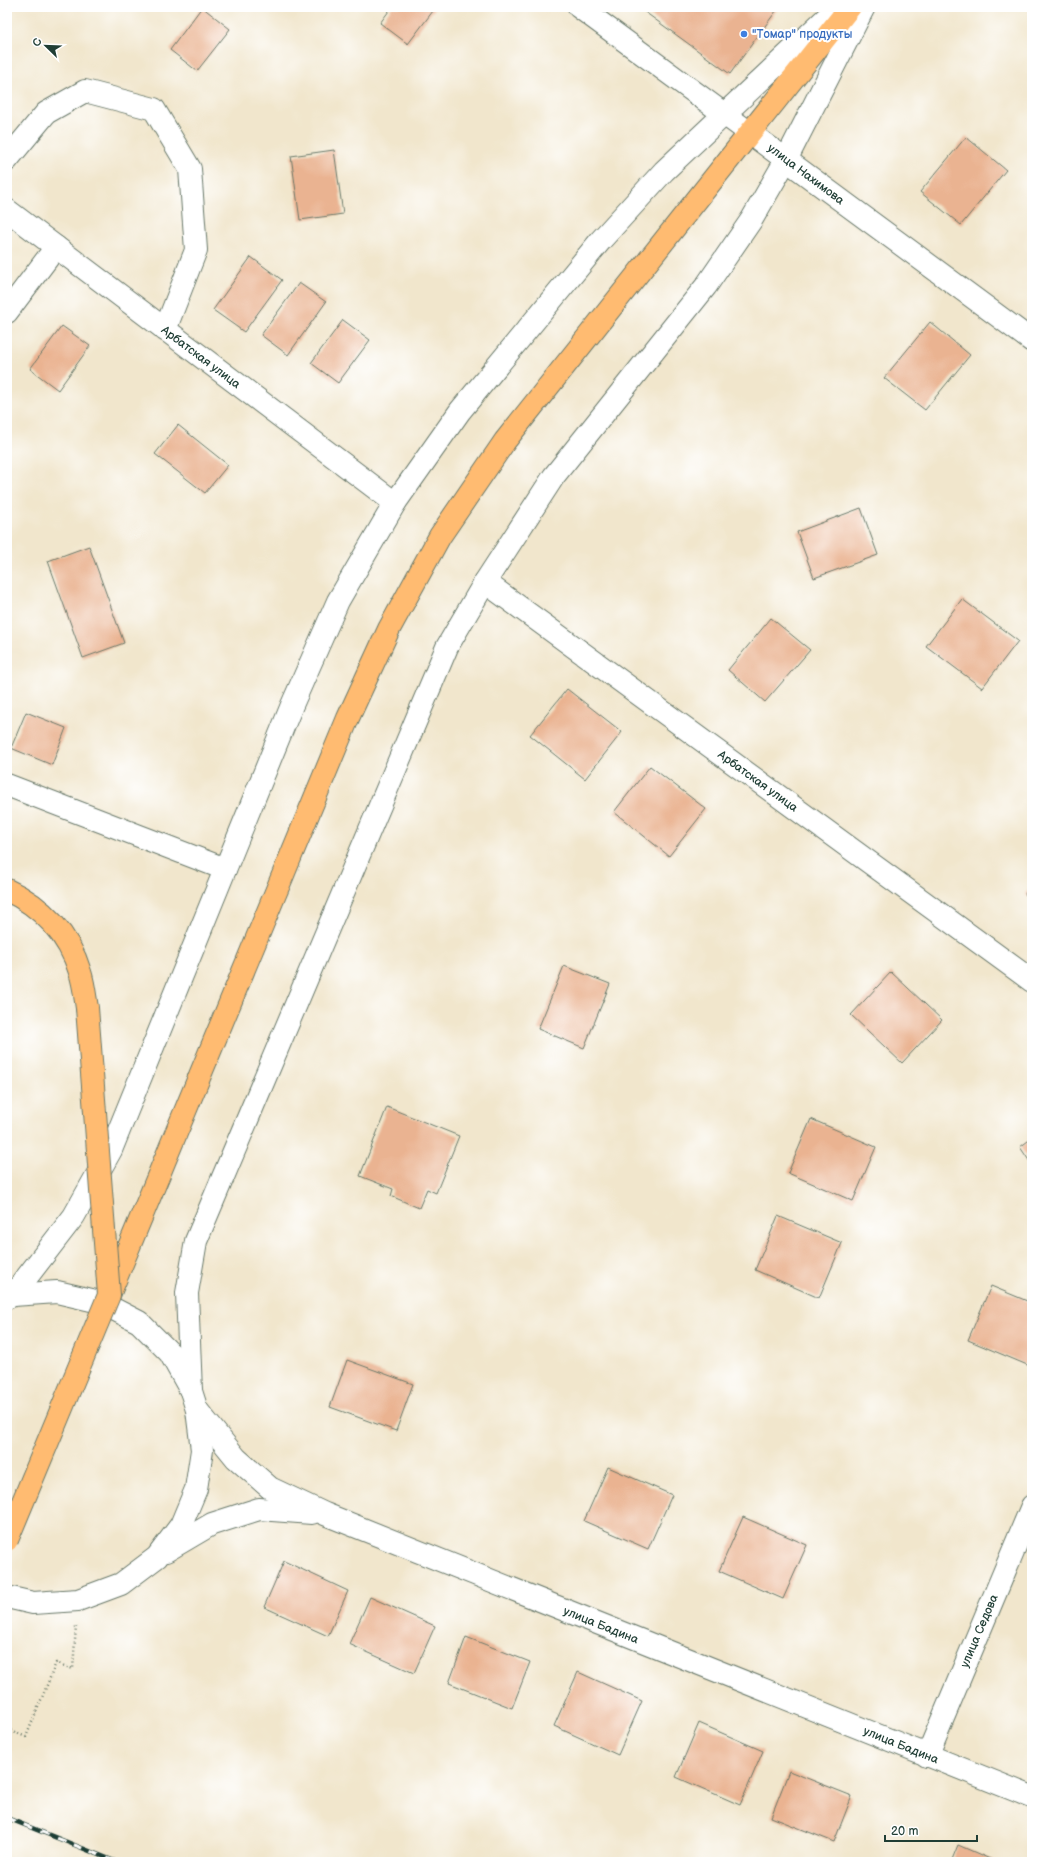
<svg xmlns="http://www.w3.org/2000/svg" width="1039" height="1869" viewBox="0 0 1039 1869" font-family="'Balsamiq Sans',sans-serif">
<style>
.building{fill:#eab391}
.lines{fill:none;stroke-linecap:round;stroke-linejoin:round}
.minor-casing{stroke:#687869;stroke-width:24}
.major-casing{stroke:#687869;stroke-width:24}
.path{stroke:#687869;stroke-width:2.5;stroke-dasharray:1 3;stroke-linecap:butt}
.minor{stroke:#fff;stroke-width:22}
.major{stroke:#ffbb71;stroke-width:22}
.rail-casing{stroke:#1f3d34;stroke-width:4.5}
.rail{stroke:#fff;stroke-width:3;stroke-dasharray:9;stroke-linecap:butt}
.major-bridge-casing{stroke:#687869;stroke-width:24;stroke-linecap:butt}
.major-bridge{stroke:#ffbb71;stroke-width:22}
.shop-dot{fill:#3f7fe0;stroke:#fff;stroke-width:1.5}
.labels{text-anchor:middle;stroke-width:4;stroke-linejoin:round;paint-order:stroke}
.shop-label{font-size:12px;fill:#366cbe;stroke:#fff;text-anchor:start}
.street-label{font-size:12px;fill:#1f3d34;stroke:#fff}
</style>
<rect width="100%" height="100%" fill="#fff"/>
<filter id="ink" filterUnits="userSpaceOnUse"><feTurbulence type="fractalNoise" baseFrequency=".025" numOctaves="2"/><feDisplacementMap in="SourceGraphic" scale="8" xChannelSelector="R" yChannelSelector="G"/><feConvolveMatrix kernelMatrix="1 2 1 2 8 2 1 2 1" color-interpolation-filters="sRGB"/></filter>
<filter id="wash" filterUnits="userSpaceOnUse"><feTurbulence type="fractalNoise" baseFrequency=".012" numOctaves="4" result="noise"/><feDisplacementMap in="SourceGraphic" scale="16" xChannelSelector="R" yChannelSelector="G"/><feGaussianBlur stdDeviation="0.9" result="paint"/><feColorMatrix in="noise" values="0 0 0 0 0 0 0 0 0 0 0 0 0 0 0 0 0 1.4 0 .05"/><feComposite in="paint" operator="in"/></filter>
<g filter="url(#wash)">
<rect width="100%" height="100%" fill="#f1e6cc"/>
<g id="blocks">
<g class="building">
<polygon points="202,7 230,29 197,71 170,50"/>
<polygon points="392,7 436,7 408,44 380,23"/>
<polygon points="638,7 779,7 730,74"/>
<polygon points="966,137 1006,170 961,225 920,192"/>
<polygon points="334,150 343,214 300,220 291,156"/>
<polygon points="251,257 282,280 244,332 213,310"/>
<polygon points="299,283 326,302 288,355 261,335"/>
<polygon points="343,320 370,340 338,383 311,363"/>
<polygon points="930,322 970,355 925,410 884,378"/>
<polygon points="62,326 90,346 58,390 30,369"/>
<polygon points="178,425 228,465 205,493 155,454"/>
<polygon points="861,508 878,555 814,578 797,532"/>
<polygon points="89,546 124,643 83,658 48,561"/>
<polygon points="962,599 1018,641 982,688 926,646"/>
<polygon points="771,618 810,650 765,702 728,670"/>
<polygon points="567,689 622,732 585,779 530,735"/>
<polygon points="26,712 66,728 52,765 11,748"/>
<polygon points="650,766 706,809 669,856 614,812"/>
<polygon points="1032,885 1032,900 1025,894"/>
<polygon points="564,966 610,984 584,1048 538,1029"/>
<polygon points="891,972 942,1020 902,1063 851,1015"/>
<polygon points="387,1107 459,1136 436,1193 427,1189 419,1208 391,1196 393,1189 360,1176"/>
<polygon points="811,1119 876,1147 853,1201 788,1173"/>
<polygon points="1032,1138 1032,1165 1020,1147"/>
<polygon points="778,1216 842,1243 819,1298 755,1270"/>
<polygon points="991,1286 1032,1303 1032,1367 968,1340"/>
<polygon points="347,1360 413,1384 396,1431 330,1407"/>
<polygon points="608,1467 672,1495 648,1549 584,1521"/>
<polygon points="743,1517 807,1545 783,1599 719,1571"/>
<polygon points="284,1561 348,1591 328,1636 264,1607"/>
<polygon points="370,1597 435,1626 414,1673 349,1644"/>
<polygon points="466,1637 530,1662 512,1708 449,1683"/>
<polygon points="578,1672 642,1701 618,1755 554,1726"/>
<polygon points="699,1723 763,1751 740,1805 676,1777"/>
<polygon points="789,1771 852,1796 834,1842 771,1817"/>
<polygon points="958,1845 997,1862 951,1862"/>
</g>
</g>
</g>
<g filter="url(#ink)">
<use href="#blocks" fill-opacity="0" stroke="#687869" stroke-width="1"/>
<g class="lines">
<defs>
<g id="minor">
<polyline points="579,7 1032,341"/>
<polyline points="7,160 46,113 85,91 154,109 190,169 196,250 165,330"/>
<polyline points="7,210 395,503"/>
<polyline points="7,312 56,247"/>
<polyline points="485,582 1032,981"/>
<polyline points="7,785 225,869"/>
<polyline points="13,1295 74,1216 111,1150 292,705 338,601 395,503 460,411 601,240 664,171 838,7"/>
<polyline points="7,1298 13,1295 57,1292 100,1302 139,1322 170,1353 191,1391 197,1410 202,1450 196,1489 181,1525 157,1557 121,1584 78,1600 33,1603 7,1597"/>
<polyline points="191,1391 187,1293 196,1241 447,647 485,582 554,476 706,286 752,219 786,160 864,7"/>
<polyline points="197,1410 236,1458 270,1488 325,1514 1032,1797"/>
<polyline points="166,1551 212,1524 259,1509 312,1513"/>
<polyline points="927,1756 1032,1506"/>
</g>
<g id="major">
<path d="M 7,890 C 42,906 69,935 80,972 C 84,984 85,996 87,1008"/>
<polyline points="109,1295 348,718 389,629 440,536 505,441 850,7"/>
</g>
</defs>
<use href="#minor" class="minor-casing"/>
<use href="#major" class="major-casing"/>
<polyline class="path" points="7,1729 26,1737 56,1663 73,1669 76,1626"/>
<use href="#minor" class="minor"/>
<use href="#major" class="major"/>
<defs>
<polyline id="rail" points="7,1818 117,1862"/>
</defs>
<use href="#rail" class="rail-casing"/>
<use href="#rail" class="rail"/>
<defs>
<polyline id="major-bridge" points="7,1540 109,1295 87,1008"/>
</defs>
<use href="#major-bridge" class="major-bridge-casing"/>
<use href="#major-bridge" class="major-bridge"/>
</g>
</g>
<circle class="shop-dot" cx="744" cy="34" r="4"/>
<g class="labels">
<g class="shop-label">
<text x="752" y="38">"Томар" продукты</text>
</g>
<g class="street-label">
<text transform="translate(806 174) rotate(37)" y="4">улица Нахимова</text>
<text transform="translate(201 357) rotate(37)" y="4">Арбатская улица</text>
<text transform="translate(758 781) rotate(36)" y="4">Арбатская улица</text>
<text transform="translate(601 1625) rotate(22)" y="4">улица Бадина</text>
<text transform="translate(979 1631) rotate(-67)" y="4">улица Седова</text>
<text transform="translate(901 1745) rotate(22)" y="4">улица Бадина</text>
</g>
</g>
<rect width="1039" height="1869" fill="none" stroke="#fff" stroke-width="24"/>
<g transform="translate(46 46) rotate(293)" stroke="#ffffff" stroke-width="3" paint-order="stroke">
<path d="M0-3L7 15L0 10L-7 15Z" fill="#1f3d34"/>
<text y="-6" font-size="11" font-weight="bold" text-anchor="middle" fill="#1f3d34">С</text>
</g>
<path d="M885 1835v6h92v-6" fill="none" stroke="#1f3d34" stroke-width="2"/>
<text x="891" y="1835" font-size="12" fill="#1f3d34" stroke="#ffffff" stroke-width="3" paint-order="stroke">20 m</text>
</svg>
